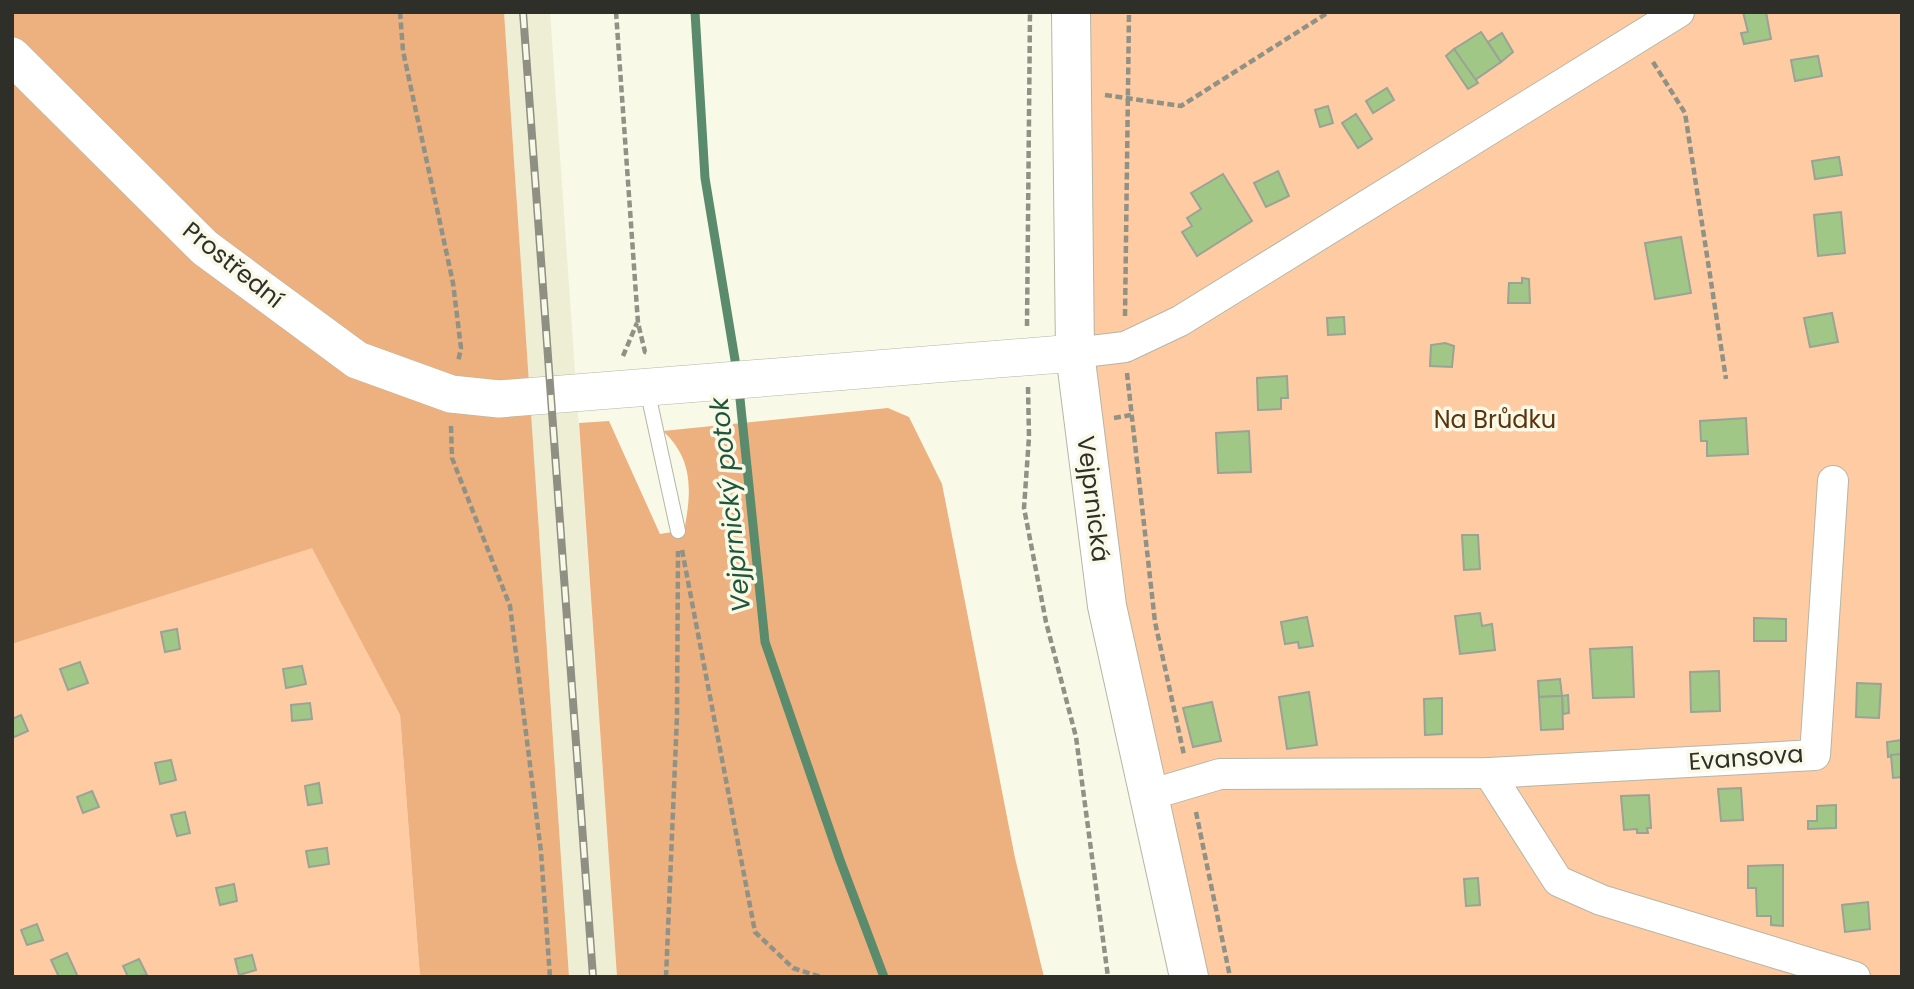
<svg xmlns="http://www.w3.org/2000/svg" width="1914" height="989" viewBox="0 0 1914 989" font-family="Poppins,sans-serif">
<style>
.built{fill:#edeed4}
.green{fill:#ffcba3}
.forest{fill:#edb07f}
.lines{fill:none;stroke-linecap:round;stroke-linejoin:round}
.stream{stroke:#598b6c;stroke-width:9}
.building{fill:#a1c787;stroke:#9aa395;stroke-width:2}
.service-casing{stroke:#b5b6a5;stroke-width:16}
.minor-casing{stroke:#b5b6a5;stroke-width:32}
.tertiary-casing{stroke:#b5b6a5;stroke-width:38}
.secondary-casing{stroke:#b5b6a5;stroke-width:40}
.path{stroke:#919286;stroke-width:4.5;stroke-dasharray:7 3.5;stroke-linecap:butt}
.service{stroke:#fff;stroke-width:14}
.minor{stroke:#fff;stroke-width:30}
.tertiary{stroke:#fff;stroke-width:37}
.secondary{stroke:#fff;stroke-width:38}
.rail-casing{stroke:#8f8f83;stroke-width:8}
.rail{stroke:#f8f9e7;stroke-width:5;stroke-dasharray:16;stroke-linecap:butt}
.labels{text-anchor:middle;stroke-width:7;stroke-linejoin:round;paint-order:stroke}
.street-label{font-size:24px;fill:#2f2f29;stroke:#f8f9e7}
.park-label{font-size:24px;fill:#5b330d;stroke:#f8f9e7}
.water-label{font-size:26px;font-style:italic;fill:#1f5539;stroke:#f8f9e7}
</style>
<rect width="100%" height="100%" fill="#f8f9e7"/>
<polygon class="built" points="504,12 550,12 617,977 569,977"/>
<g class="green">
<polygon points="1071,12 1902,12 1902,977 1189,977 1107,606"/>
<polygon points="312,547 400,715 420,977 12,977 12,644"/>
</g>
<g class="forest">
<polygon points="12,12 504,12 569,977 420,977 400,715 312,548 12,644"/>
<path d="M 888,408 L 909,417 L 942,484 L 1015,858 L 1044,977 L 617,977 L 579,423 L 609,421 L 660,534 L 678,531 L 685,526 C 692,488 692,458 663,431 Z"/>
</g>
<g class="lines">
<g class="stream">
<polyline points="695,12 705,178 737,372"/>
<polyline points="739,389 765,642 840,860 884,977"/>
</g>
</g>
<g class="building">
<polygon points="1743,12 1766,12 1771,39 1744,44 1741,33 1748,32"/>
<polygon points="1481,32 1501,62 1475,80 1454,49"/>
<polygon points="1502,33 1513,52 1501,62 1488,42"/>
<polygon points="1454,49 1478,83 1468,89 1446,56"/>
<polygon points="1818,56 1822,76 1795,81 1791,60"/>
<polygon points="1387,88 1394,100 1373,113 1366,101"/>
<polygon points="1328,106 1333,123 1320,127 1315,110"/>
<polygon points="1356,114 1372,139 1358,148 1342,123"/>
<polygon points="1839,157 1842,175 1815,179 1812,161"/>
<polygon points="1278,171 1289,196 1266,207 1254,183"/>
<polygon points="1223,174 1252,221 1197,256 1182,232 1192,226 1187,218 1201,209 1191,193"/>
<polygon points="1841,212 1845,253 1818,256 1814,215"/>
<polygon points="1681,237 1691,293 1655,299 1645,243"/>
<polygon points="1522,278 1529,279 1530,303 1508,303 1509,283 1522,283"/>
<polygon points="1832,313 1838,342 1810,347 1804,318"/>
<polygon points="1344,317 1345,334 1328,335 1327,318"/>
<polygon points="1445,343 1454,346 1452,367 1430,366 1431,345"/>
<polygon points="1287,376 1288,398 1281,398 1281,409 1258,410 1257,378"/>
<polygon points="1746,418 1748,454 1707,456 1707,441 1701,441 1700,421"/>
<polygon points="1249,431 1251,472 1218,473 1216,433"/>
<polygon points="1462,535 1478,535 1480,569 1464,570"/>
<polygon points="1480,613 1482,626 1492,624 1495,650 1460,654 1455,616"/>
<polygon points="1307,617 1313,646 1299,648 1298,642 1285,644 1281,622"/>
<polygon points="1754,618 1786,619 1786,641 1754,641"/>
<polygon points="177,629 180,649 165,652 161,632"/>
<polygon points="1632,647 1634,697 1593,698 1590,649"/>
<polygon points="80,662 88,683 68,690 60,669"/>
<polygon points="302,666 306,684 286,688 283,669"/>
<polygon points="1719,671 1720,711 1691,712 1690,672"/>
<polygon points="1560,679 1562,696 1539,697 1538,681"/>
<polygon points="1857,683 1881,684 1879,718 1856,717"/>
<polygon points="1309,692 1317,745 1287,749 1279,697"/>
<polygon points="1568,695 1569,713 1563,714 1562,696"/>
<polygon points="1562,696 1563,729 1541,730 1539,697"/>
<polygon points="1442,698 1442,734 1425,735 1424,699"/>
<polygon points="1212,702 1221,741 1193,747 1183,708"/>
<polygon points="310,703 312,719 292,721 291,705"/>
<polygon points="21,715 28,731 12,738 12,719"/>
<polygon points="1902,740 1902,754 1888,757 1887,742"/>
<polygon points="1902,754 1902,777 1893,778 1891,755"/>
<polygon points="171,760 176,780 160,784 155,763"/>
<polygon points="319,783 322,803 308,805 305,786"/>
<polygon points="1741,788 1743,820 1721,821 1718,789"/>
<polygon points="92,791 99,807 83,813 77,797"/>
<polygon points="1649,795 1651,828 1647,828 1648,833 1637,833 1637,829 1624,830 1621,796"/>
<polygon points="1836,805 1836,828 1808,829 1808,821 1817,821 1817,806"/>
<polygon points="185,812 190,833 177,836 171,815"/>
<polygon points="327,848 329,864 309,867 306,851"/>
<polygon points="1783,865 1783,926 1771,925 1771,916 1757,916 1756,888 1748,888 1748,866"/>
<polygon points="1478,878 1480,905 1466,906 1464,879"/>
<polygon points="234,884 237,901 220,905 216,888"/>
<polygon points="1868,902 1870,929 1845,932 1842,905"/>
<polygon points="37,924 43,940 27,945 21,930"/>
<polygon points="67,953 78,977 59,977 51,960"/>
<polygon points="252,955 256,970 239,975 235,959"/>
<polygon points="139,959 147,975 128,977 123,966"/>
</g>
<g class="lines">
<defs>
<polyline id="service" points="647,389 678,531"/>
<g id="minor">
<polyline points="1075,353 1125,347 1180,321 1679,12"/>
<polyline points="1489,773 1558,881 1601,900 1855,977"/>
<polyline points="1149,795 1220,774 1489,773 1815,755 1833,481"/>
</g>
<polyline id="tertiary" points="12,56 205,248 357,360 451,394 499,399 1075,353"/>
<polyline id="secondary" points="1071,12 1075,353 1107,606 1189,977"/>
</defs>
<use href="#service" class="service-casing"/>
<use href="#minor" class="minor-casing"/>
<use href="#tertiary" class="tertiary-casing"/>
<use href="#secondary" class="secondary-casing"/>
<g class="path">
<polyline points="400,12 403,51 453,283 461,348 458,362"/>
<polyline points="616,12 638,323 645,352 649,353"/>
<polyline points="1653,62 1685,113 1726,379"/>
<polyline points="1105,95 1181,106 1329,12"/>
<polyline points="1125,316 1129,12"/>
<polyline points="1027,326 1030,12"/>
<polyline points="623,356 637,323"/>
<polyline points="1127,373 1155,622 1184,755"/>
<polyline points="1028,387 1029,437 1024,508 1046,622 1076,737 1108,977"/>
<polyline points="1114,418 1131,415"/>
<polyline points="451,426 452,458 510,606 541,852 550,977"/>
<polyline points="682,550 755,932 793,968 821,977"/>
<polyline points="1196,812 1230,977"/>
<polyline points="666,977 677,716 678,551"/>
</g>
<use href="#service" class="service"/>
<use href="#minor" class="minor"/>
<use href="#tertiary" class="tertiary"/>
<use href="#secondary" class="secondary"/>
<defs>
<polyline id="rail" points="523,12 593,977"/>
</defs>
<use href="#rail" class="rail-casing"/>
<use href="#rail" class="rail"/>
</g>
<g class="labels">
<g class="street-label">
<text transform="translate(233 265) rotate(39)" y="8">Prostřední</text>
<text transform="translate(1093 499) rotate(83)" y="8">Vejprnická</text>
<text transform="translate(1746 758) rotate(-4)" y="8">Evansova</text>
</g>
<g class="park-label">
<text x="1495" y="428">Na Brůdku</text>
</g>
<g class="water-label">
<text transform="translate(730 505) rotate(-96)" y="9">Vejprnický potok</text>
</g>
</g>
<rect width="1914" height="989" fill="none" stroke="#2f2f29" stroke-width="28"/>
</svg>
